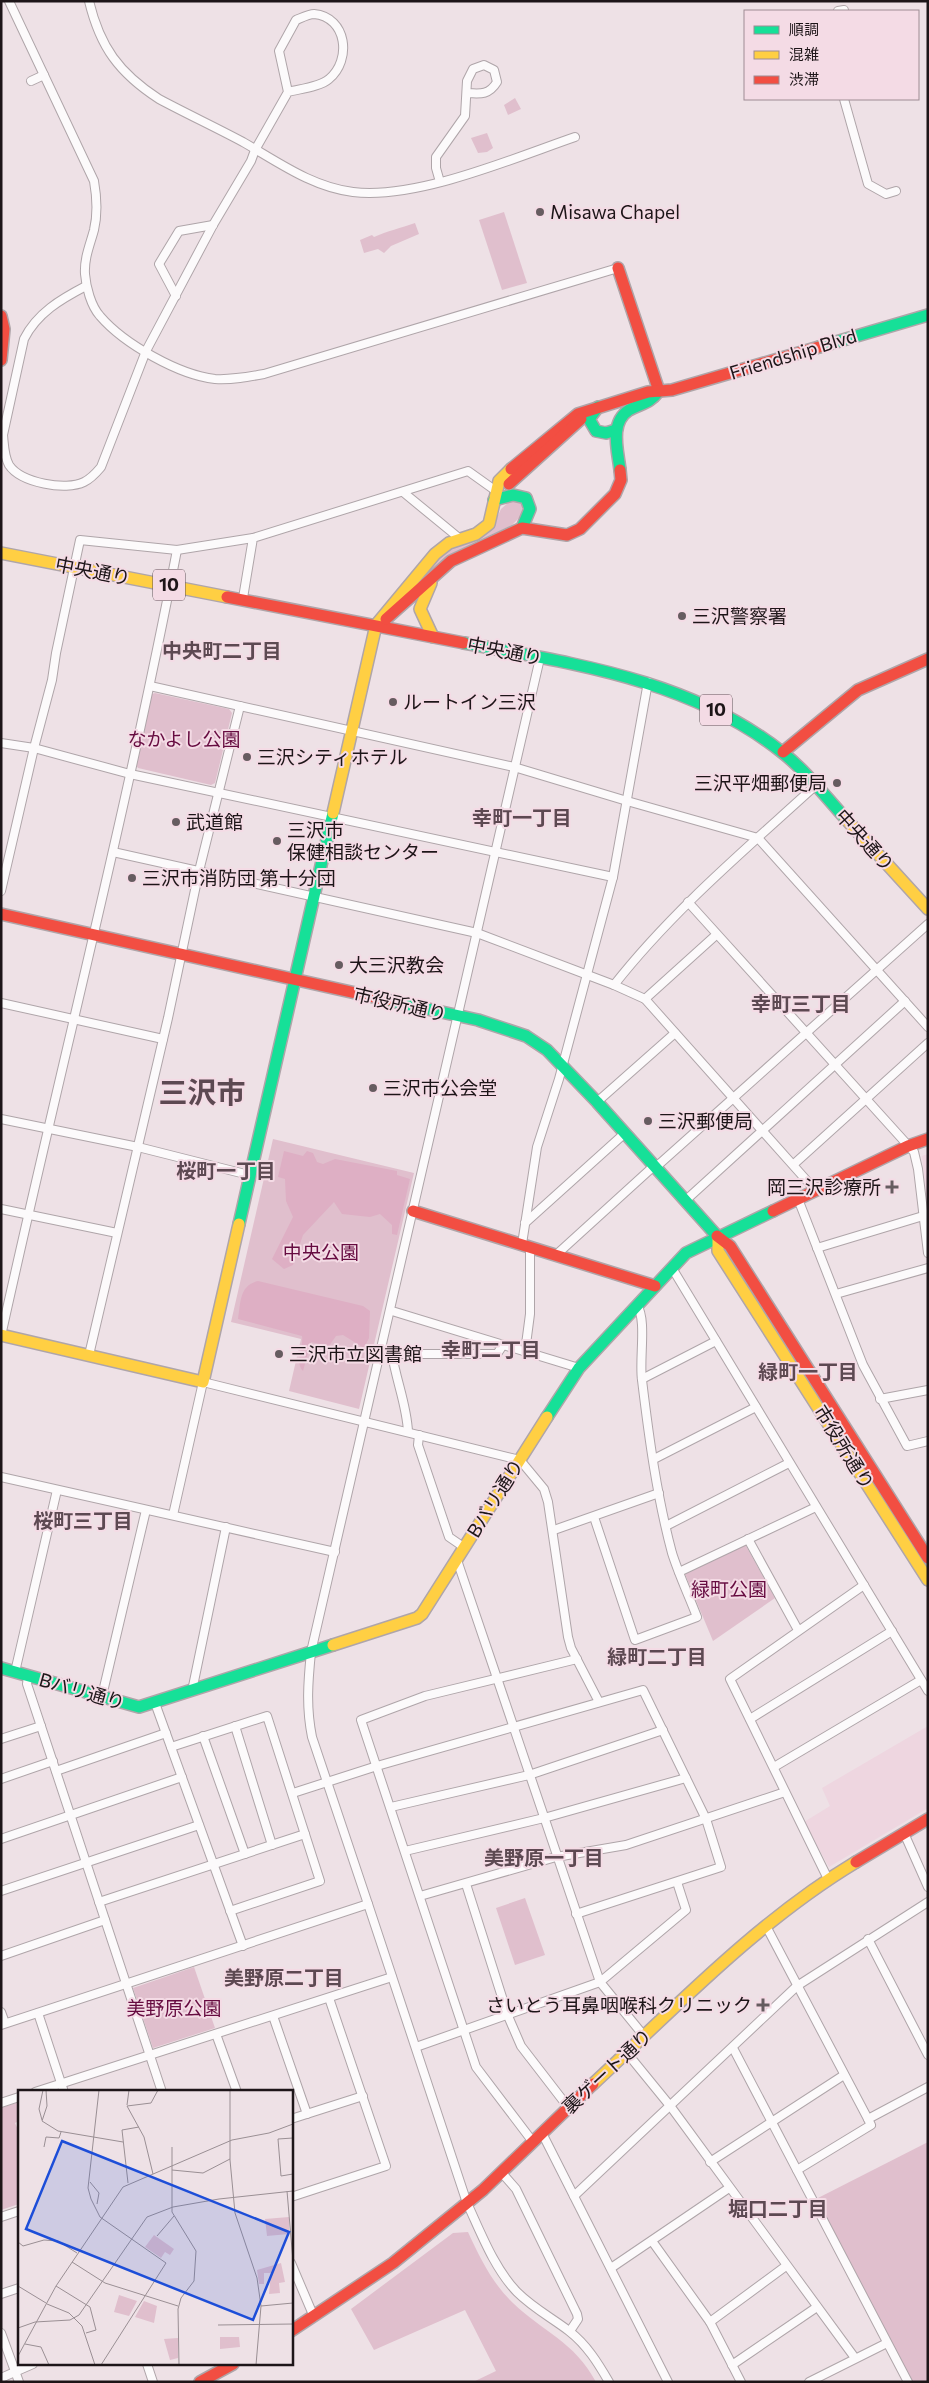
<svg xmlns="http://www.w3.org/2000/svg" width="929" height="2383" viewBox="0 0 929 2383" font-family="Commissioner,'Noto Sans JP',sans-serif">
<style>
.built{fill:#eed6e0}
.green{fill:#e0bfcd}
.forest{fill:#deafc4}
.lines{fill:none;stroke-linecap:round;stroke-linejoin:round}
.street-casing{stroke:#afa5a9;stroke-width:10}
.fast-casing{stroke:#afa5a9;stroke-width:14}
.slow-casing{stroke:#afa5a9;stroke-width:14}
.jam-casing{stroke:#afa5a9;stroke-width:14}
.street{stroke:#fcfafb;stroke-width:8}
.fast{stroke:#16e098;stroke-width:11}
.slow{stroke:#ffcf43;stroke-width:11}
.jam{stroke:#f24e42;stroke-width:11}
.poi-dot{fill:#665c60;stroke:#f4dbe5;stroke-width:2}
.labels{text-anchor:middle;stroke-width:4;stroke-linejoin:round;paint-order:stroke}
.shield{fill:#f4dbe5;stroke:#5e5056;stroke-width:1}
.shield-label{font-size:18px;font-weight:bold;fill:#1d1518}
.poi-label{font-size:19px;fill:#1d1518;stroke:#f4dbe5;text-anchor:start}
.street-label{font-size:19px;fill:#1d1518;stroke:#f4dbe5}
.park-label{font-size:19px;fill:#660b40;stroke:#f4dbe5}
.neighbourhood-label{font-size:20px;font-weight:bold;fill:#5d4952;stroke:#f4dbe5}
.town-label{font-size:29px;font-weight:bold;fill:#5d4952;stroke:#f4dbe5}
.inset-road{fill:none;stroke:#9a8f94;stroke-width:1}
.view{fill:#1d4ed8;fill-opacity:0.15;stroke:#1d4ed8;stroke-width:2.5}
.inset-edge{fill:none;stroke:#1d1518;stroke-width:2.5}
</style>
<rect width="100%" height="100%" fill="#eee1e6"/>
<g class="built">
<polygon points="928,1154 928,1211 922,1156"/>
<polygon points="928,1726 928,1808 829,1867 804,1822 830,1806 822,1788"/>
</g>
<g class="green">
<polygon points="515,98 521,109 508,115 504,105"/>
<polygon points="487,133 493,148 487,152 478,153 471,138"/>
<polygon points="504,212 527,283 502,290 479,220"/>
<path d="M 415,223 L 419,234 L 391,246 L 384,253 L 378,249 L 364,253 L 360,240 L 372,235 L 374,237 C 387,231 401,228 415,223 Z"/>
<polygon points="516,499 522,505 523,514 512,525 449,555 402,604 427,570 446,549 492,528 501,509 511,500"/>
<polygon points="155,693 229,709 232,713 215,783 211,785 138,768 136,765 152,694"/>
<polygon points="273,1139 414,1173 359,1409 289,1391 301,1339 231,1322"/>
<polygon points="745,1544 775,1598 713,1641 685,1574"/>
<polygon points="525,1898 545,1955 515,1965 496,1908"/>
<polygon points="194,1967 215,2028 153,2048 133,1988"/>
<polygon points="19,2102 19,2121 15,2123 19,2132 19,2204 1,2210 1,2108"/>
<polygon points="928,2142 928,2382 911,2382 816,2199"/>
<path d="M 468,2232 C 480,2258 492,2283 513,2303 C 543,2332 574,2341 596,2382 L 473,2382 L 496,2371 L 465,2310 L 374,2350 L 351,2309 L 453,2233 Z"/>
</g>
<g class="forest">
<polygon points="284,1151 303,1156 307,1151 313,1153 317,1162 323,1164 335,1159 397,1171 397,1175 410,1179 397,1235 392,1234 392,1225 380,1214 370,1217 342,1214 334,1202 303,1235 293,1265 284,1269 272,1259 293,1217 286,1201 285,1179 278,1177"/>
<path d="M 258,1281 L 363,1306 L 370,1311 L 369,1338 L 364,1348 L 343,1335 L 336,1336 L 329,1346 L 311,1342 L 303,1371 C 294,1362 304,1347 302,1336 L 238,1319 C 241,1302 239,1286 258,1281 Z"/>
</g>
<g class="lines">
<defs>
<g id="street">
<path d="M 9,1 L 94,181 C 97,198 98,213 94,230 C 90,245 84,258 85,274 C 86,287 91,306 100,316 C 124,344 179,375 215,379 C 232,380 248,377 264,374 L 618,268"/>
<path d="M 89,1 C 100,47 119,73 159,99 C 187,114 215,127 243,142 C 278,162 312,187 353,192 C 416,200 514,158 575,137"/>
<polyline points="838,11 844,10"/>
<polyline points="31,81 44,75"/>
<polyline points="844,99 868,184 886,194 896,191"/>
<path d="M 440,182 L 436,168 L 436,157 L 465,116 L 467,81 L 473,69 L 484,65 L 494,70 L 497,82 C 489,95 481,94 467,93"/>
<path d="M 86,286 C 61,299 37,313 24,339 L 3,435 C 4,445 4,456 9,465 C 21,483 66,491 84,482 C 92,478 96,473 101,467 L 146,351 L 213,225 L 251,161 L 255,150 L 288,92 C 299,89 320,87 329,79 C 352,60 347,17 314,14 C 309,14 301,18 296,20 L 279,51 L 288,92"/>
<polyline points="176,296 159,264 179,231 213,225"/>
<polyline points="403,492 459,538"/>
<polyline points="243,598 253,538 468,471 496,491"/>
<polyline points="150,686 514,767 627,801 758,838 928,1027"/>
<polyline points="1,743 34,748 130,774 613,877 559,1079 537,1147 522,1244"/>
<path d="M 816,785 C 746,849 673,910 614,985 L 645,999 L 816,1191"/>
<polyline points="113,852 477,933 614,985"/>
<polyline points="613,877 648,682"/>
<polyline points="1,891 34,748 52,680 56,653 80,540 177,550 253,538"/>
<polyline points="688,902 914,1152 918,1169 928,1253"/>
<polyline points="645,999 716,935"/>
<polyline points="1,1003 163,1039"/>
<polyline points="597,1102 675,1033"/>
<polyline points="1,1119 138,1147 249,1175"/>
<polyline points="794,1164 928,1043"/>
<polyline points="656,1167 928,924"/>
<polyline points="798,1199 863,1365 907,1446 928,1441"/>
<polyline points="686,1200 905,1001"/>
<polyline points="1,1209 117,1233"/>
<polyline points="525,1223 625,1133"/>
<polyline points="817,1248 923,1216"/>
<polyline points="556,1255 655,1165"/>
<polyline points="672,1268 928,1691"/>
<polyline points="836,1294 928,1268"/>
<polyline points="392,1311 579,1368"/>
<path d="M 1,1336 C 59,1073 126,814 177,550"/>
<polyline points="382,1351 392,1354 497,1354 503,1345"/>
<polyline points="525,1352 530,1314 530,1247"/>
<path d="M 392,1354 C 396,1380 407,1406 408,1432"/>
<polyline points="89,1355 168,1018 199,871 240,706"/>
<polyline points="642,1379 716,1341"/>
<polyline points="880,1399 928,1390"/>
<polyline points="419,1435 418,1445 449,1537 465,1548"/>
<polyline points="654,1459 756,1407"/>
<polyline points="1,1477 335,1552"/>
<polyline points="173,1515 203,1382 520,1460 544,1489 548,1502 568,1637 571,1648 599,1702"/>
<path d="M 594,1517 L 635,1640 L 697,1617 C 689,1596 679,1575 672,1553 C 657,1497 649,1438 642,1380 C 639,1359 647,1320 637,1305"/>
<polyline points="666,1526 789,1463"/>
<polyline points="554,1530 659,1493"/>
<polyline points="748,1539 798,1630"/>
<polyline points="457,1560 600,1982 644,2036"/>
<polyline points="679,1572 816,1507"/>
<polyline points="15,1672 57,1490"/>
<polyline points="28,1676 27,1684 162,2092"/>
<polyline points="192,1691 226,1527"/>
<polyline points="102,1696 146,1510"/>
<polyline points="155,1703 243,1946"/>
<polyline points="750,1719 892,1631"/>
<polyline points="235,1726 272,1845"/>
<polyline points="203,1736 245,1854"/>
<polyline points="1,1739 41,1726"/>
<polyline points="171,1747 267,1716 320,1881 230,1911"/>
<polyline points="774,1767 921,1680"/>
<polyline points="56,1771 166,1733"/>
<polyline points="1,1779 53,1761"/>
<polyline points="293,1793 377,1766 643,1690 706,1819 721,1867 576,1914"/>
<polyline points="391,1807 529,1775 663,1730"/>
<polyline points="904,1833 928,1887"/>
<polyline points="1,1839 182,1777"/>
<polyline points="405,1851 544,1818 686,1778"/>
<polyline points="828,1879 730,1679 864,1585"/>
<polyline points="466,1884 508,2016 521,2046 568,2107"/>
<polyline points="1,1891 199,1825"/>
<polyline points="420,1896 556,1857 626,1845 785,1792"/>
<polyline points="99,1902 305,1834"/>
<path d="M 368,1904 L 467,2203 C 481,2233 494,2268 517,2292 C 533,2308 552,2318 569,2331 C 587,2345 598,2363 609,2382"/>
<polyline points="766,1926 868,2119 928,2087"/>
<polyline points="868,1939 928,2055"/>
<polyline points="1,1956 105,1920"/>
<polyline points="1,2012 5,2023"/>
<polyline points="38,2013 64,2092"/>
<polyline points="273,2016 307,2114"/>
<path d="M 1,2025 L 368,1904 L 312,1737 C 306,1707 308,1682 311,1652 L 540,658"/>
<polyline points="216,2034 237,2092"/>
<polyline points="416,2047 600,1982 686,1910 677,1882"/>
<polyline points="733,2048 908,2382"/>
<polyline points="627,2053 671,2107 855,2358"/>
<polyline points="35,2092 392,1977"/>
<polyline points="1,2103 19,2097"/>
<polyline points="291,2119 363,2096"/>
<polyline points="542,2133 668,2382"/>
<polyline points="533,2142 476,2067 361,1720 425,1696 577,1659"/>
<polyline points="710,2162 844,2075"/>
<polyline points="797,2170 871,2125 868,2119"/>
<polyline points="502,2173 516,2189 577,2314 578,2319 570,2331"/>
<polyline points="574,2196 797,1986 928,1902"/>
<polyline points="291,2197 386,2166 329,1998"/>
<polyline points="1,2217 19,2211"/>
<polyline points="652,2241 710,2322 741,2382"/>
<polyline points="291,2263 314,2317"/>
<polyline points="611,2268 729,2188"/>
<polyline points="1,2294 19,2288"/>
<polyline points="710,2322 786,2266"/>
<polyline points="1,2333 19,2382"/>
<polyline points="147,2364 153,2382"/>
<polyline points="732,2365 817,2307"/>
<polyline points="1,2378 33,2364"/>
<polyline points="809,2382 887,2343"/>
</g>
<g id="fast">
<polyline points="819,347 928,315"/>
<polyline points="598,407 589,419 596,431 606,433 616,430"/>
<path d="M 620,470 C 618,451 609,423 629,410 C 642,403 649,404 659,391"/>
<polyline points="494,500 513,495 526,498 530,509 522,528"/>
<path d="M 464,643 C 575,664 692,680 783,753 C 806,771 825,796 845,818"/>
<polyline points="387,1000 478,1020 526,1036 547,1050 597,1102 717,1236"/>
<polyline points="239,1224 333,813"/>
<polyline points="547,1417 579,1368 686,1253 773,1211"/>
<polyline points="1,1668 139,1707 333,1645"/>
</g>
<g id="slow">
<polyline points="1,553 227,597"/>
<polyline points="431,583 420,609 433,637"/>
<polyline points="333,813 376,625 435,554 449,543 476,534 489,524 499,481 511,469"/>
<polyline points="845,818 928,909"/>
<polyline points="718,1237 718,1251 928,1580"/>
<polyline points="1,1335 203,1382 239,1224"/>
<polyline points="333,1645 417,1618 422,1614 547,1417"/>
<path d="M 593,2084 C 677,2006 758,1921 856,1862"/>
</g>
<g id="jam">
<polyline points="618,268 659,391"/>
<polyline points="1,316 4,329 1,360"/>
<polyline points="511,469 578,414 648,392 672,390 819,347"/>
<polyline points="509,484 581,419"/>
<polyline points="227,597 464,643"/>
<polyline points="386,619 451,561 522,528 567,535 580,529 615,494 621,480 620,470"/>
<polyline points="783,752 858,690 928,659"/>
<polyline points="1,914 387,1000"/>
<polyline points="413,1211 655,1286"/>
<polyline points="773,1211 908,1146 928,1139"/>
<polyline points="717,1236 730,1246 928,1558"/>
<polyline points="856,1862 928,1819"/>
<polyline points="291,2331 393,2263 483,2190 593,2084"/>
<polyline points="200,2382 233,2364"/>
</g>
</defs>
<use href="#street" class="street-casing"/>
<use href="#fast" class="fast-casing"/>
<use href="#slow" class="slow-casing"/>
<use href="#jam" class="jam-casing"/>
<use href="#street" class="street"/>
<use href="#fast" class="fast"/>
<use href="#slow" class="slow"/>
<use href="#jam" class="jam"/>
</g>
<g class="poi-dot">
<circle cx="540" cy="212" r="5"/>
<circle cx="682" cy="616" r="5"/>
<circle cx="393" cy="702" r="5"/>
<circle cx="247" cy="757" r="5"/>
<circle cx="837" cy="783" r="5"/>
<circle cx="176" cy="822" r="5"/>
<circle cx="277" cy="841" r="5"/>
<circle cx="132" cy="878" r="5"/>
<circle cx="339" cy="965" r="5"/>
<circle cx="373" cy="1088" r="5"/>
<circle cx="648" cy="1121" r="5"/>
<path d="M889.5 1179.5h5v5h5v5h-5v5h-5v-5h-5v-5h5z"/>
<circle cx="279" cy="1354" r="5"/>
<path d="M760.5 1997.5h5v5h5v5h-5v5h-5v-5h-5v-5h5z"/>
</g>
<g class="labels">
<g class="shield">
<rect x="153" y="569.5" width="32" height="31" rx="4"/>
<rect x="700" y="694.5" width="32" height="31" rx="4"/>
</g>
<g class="shield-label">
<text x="169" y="591">10</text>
<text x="716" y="716">10</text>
</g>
<g class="poi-label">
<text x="550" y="219">Misawa Chapel</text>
<text x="692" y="623">三沢警察署</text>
<text x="403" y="709">ルートイン三沢</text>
<text x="257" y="764">三沢シティホテル</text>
<text x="827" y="790" text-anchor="end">三沢平畑郵便局</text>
<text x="186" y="829">武道館</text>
<text x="287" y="837">三沢市<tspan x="287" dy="22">保健相談センター</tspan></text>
<text x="142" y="885">三沢市消防団 第十分団</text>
<text x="349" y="972">大三沢教会</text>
<text x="383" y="1095">三沢市公会堂</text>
<text x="658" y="1128">三沢郵便局</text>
<text x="881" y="1194" text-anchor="end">岡三沢診療所</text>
<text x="289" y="1361">三沢市立図書館</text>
<text x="752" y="2012" text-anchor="end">さいとう耳鼻咽喉科クリニック</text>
</g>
<g class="street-label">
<text transform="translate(793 354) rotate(-17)" y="7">Friendship Blvd</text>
<text transform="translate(93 571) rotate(11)" y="7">中央通り</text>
<text transform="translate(505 651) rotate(11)" y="7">中央通り</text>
<text transform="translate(865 840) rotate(48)" y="7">中央通り</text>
<text transform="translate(400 1004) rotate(13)" y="7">市役所通り</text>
<text transform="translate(844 1447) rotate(58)" y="7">市役所通り</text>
<text transform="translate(495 1498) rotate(-58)" y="7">Bバリ通り</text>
<text transform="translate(82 1691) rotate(16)" y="7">Bバリ通り</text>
<text transform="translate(607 2071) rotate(-43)" y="7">裏ゲート通り</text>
</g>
<g class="park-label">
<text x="184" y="746">なかよし公園</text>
<text x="321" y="1259">中央公園</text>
<text x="729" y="1596">緑町公園</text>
<text x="174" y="2015">美野原公園</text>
</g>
<g class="neighbourhood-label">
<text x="222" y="658">中央町二丁目</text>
<text x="522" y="825">幸町一丁目</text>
<text x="801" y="1011">幸町三丁目</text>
<text x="226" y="1178">桜町一丁目</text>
<text x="491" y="1357">幸町二丁目</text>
<text x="808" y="1379">緑町一丁目</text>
<text x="83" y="1528">桜町三丁目</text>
<text x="657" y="1664">緑町二丁目</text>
<text x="544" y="1865">美野原一丁目</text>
<text x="284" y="1985">美野原二丁目</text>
<text x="778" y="2216">堀口二丁目</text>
</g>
<g class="town-label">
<text x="202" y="1103">三沢市</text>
</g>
</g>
<g transform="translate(18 2090)">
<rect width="275" height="275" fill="#eee1e6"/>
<path d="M 271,127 L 271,144 L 249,146 L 247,129 ZM 136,145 L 156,159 L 152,165 L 147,162 L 143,168 L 127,157 ZM 263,173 L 267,192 L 261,193 L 262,203 L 251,204 L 253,183 L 246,183 L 246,194 L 241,194 L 239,180 ZM 101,205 L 119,211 L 111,226 L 96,222 ZM 126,211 L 139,216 L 136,233 L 117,227 ZM 202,247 L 221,247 L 222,257 L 202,259 ZM 160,248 L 160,268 L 152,270 L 146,249 Z" fill="#e0bfcd"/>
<path class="inset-road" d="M 81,0 L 70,98 L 73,109 L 82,127 L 148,173 L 83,275M 212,0 L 212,70 L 217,123 L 239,188 L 243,216 L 238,275M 109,15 L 111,0M 24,30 L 21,19 L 25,0M 24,31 L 40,41 L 105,52M 24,31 L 29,16 L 28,0M 275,48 L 260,49 L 263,86 L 275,84M 26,57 L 28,47 L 41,48 L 43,42M 154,57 L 154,122 L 178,161 L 176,191 L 163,208 L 160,219 L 161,275M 154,80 L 185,83 L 212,69M 135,84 L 126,47 L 109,16 L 133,13 L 140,0M 72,92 L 81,103 L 79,114M 110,93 L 104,40 L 121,37M 269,101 L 275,171M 139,146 L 156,126M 0,152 L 5,156 L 26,150 L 40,151 L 59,163M 54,172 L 87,193 L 160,216M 0,196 L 28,213M 38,196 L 72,217 L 78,240 L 68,243M 29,214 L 51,223 L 64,236 L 77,275M 243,216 L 275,213M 17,232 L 52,230 L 61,225 L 129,127 L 155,117 L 201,109 L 275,101M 200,235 L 275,234M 0,238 L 17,232M 7,254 L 23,257 L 31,275M 0,266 L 38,196 L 105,97 L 214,50 L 251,43 L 275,34"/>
<path class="view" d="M 44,51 L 271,142 L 235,230 L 8,139 Z"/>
<rect width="275" height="275" class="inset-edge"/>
</g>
<rect width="929" height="2383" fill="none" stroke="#1d1518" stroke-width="5"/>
<rect x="744" y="10" width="175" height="90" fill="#f4dbe5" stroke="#9e8c93"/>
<rect x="754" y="26" width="25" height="8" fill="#16e098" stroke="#9e8c93"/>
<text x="789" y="35" font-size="15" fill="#1d1518">順調</text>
<rect x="754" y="51" width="25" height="8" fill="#ffcf43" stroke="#9e8c93"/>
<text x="789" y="60" font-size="15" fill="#1d1518">混雑</text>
<rect x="754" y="76" width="25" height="8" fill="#f24e42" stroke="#9e8c93"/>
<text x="789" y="85" font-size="15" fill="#1d1518">渋滞</text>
</svg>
